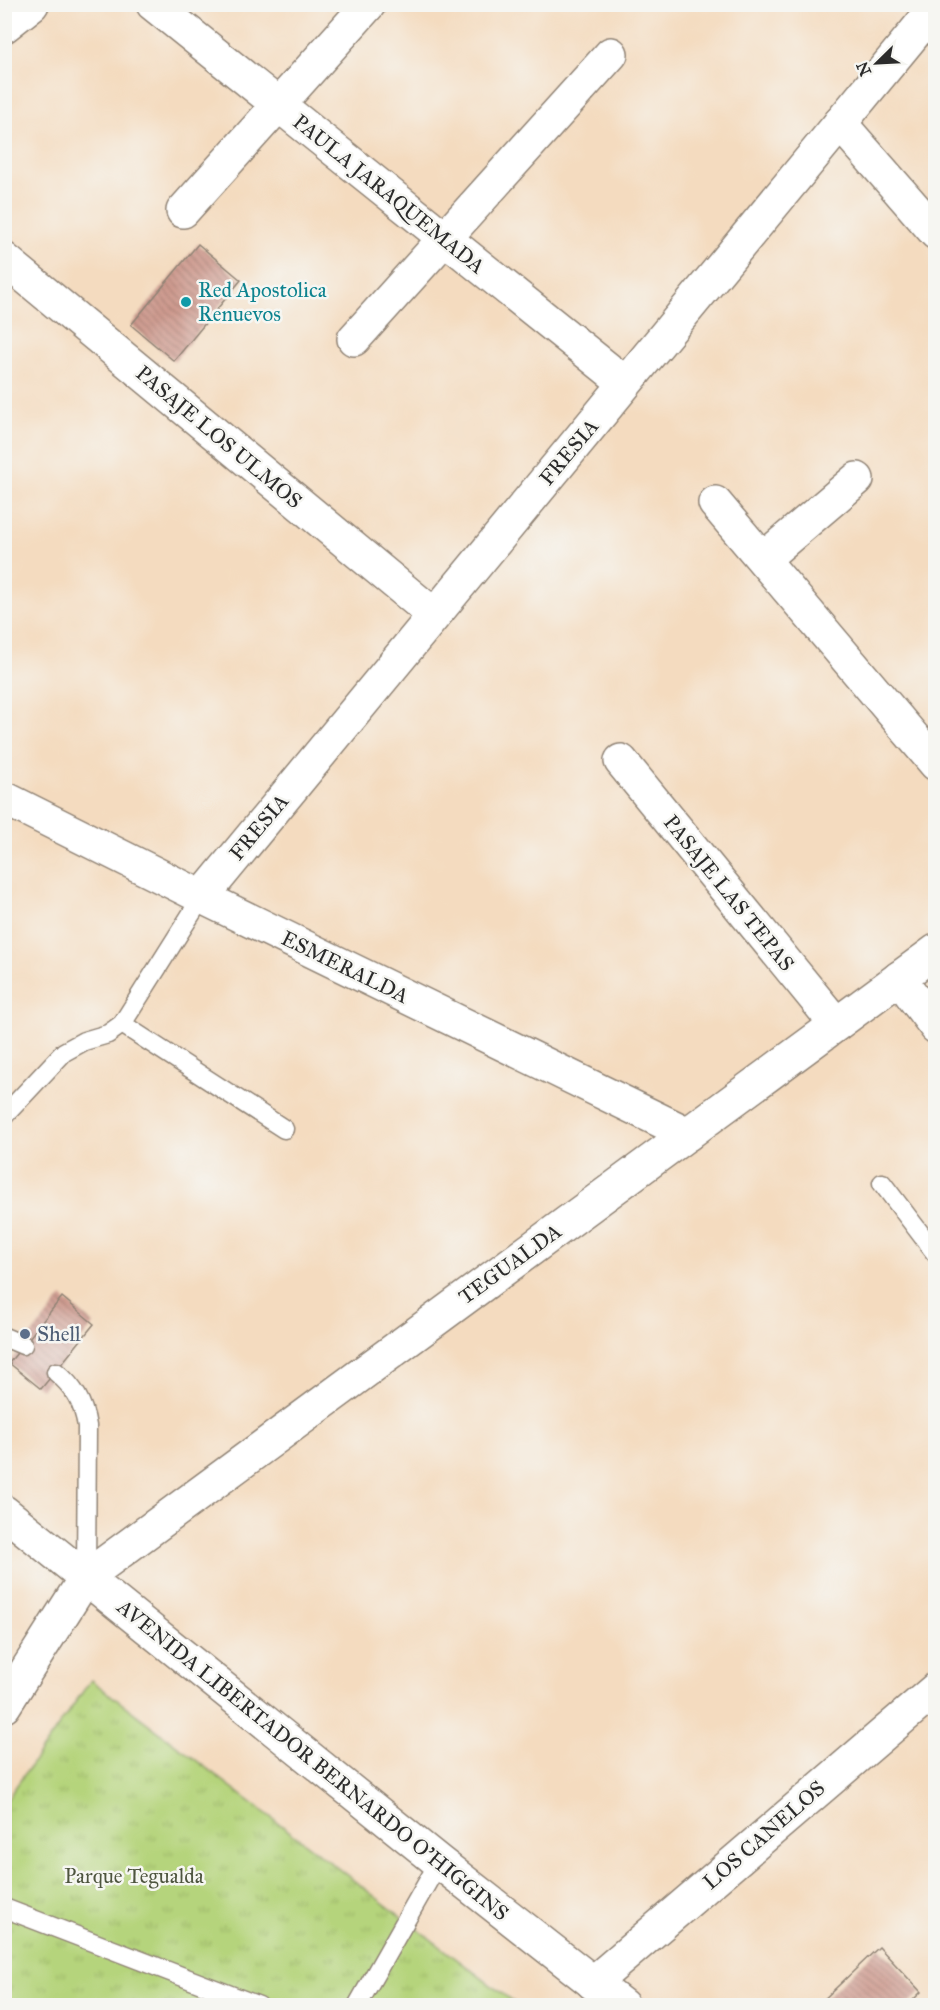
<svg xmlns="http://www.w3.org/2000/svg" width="940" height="2010" viewBox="0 0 940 2010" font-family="'IM FELL Great Primer',serif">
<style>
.grass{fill:url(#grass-tufts);stroke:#708053;stroke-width:1.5}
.building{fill:url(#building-back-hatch)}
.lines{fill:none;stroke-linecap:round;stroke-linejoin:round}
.service-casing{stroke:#908375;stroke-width:21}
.minor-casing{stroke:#908375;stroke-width:36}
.tertiary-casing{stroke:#908375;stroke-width:36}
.primary-casing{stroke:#908375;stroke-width:36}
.service{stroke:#fff;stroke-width:18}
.minor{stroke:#fff;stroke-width:33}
.tertiary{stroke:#fff;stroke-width:33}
.primary{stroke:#fff;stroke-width:33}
.culture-dot{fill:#0f9aa8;stroke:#f6f6f2;stroke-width:2}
.service-dot{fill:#5c6f8a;stroke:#f6f6f2;stroke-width:2}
.labels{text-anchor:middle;stroke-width:5;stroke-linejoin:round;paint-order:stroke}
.street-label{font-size:21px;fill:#2b2b2b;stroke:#f6f6f2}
.culture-label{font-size:21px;fill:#0d838f;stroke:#f6f6f2;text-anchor:start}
.service-label{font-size:21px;fill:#4e5e75;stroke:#f6f6f2;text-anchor:start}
.park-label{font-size:21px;fill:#4e553f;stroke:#f6f6f2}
</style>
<defs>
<pattern id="grass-tufts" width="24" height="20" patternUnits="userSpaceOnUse" patternTransform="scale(1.5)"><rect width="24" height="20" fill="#b5d47b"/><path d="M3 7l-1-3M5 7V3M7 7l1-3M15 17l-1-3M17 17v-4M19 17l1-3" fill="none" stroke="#9cb66a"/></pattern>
<pattern id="building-back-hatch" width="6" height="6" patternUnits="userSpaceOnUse" patternTransform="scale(1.5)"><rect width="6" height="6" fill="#ce998d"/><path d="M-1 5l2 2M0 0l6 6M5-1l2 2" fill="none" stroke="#a77d73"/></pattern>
</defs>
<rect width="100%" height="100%" fill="#f6f6f2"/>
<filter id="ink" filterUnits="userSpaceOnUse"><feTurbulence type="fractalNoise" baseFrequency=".0167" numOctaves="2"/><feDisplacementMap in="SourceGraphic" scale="12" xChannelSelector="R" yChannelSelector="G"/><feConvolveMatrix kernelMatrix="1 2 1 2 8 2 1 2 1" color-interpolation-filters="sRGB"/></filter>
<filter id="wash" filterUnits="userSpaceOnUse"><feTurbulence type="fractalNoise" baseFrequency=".008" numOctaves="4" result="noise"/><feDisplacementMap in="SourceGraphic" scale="24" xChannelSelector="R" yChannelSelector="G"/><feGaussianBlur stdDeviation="1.35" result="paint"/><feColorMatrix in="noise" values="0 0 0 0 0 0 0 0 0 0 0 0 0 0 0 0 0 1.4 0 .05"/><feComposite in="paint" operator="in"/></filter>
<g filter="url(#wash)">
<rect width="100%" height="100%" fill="#f4dbbf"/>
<polygon class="grass" points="91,1680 517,2005 5,2006 5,1802"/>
<g id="blocks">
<g class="building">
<polygon points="198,244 241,280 174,361 131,325"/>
<polygon points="62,1297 94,1324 41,1389 9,1363"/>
<polygon points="879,1947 921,1992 907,2006 817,2006"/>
</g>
</g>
</g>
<g filter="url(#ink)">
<use href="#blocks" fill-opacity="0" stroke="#908375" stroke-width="1.5"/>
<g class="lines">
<defs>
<g id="service">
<polyline points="122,1024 284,1129"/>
<polyline points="4,1116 64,1052 84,1041 108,1034 122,1024 202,897"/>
<polyline points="882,1183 936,1254"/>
<polyline points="4,1337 23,1345"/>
<path d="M 56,1372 C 74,1387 83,1402 87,1426 L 86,1577"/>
<polyline points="4,1908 259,2006"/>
<polyline points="357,2006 439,1862"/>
</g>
<g id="minor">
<polyline points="153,4 625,383"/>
<polyline points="4,26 32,4"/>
<polyline points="840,123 936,233"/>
<polyline points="183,211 369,4"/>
<polyline points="4,259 434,615"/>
<polyline points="354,339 611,54"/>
<polyline points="715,503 936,764"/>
<polyline points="763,559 857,479"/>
<polyline points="621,761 836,1024"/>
<polyline points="4,798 202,897 688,1134"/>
<polyline points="202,897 936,7"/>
<polyline points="899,978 936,1027"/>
<polyline points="4,1706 86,1577"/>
<polyline points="593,1983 936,1689"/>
</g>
<polyline id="tertiary" points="86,1577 936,951"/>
<polyline id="primary" points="4,1512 439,1862 623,2006"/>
</defs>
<use href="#service" class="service-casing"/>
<use href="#minor" class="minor-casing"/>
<use href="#tertiary" class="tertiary-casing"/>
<use href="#primary" class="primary-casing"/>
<use href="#service" class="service"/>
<use href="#minor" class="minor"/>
<use href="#tertiary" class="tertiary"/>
<use href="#primary" class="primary"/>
</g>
</g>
<circle class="culture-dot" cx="186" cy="302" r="6"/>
<circle class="service-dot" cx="25" cy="1334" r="6"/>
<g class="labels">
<g class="street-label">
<text transform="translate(389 194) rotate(39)" y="7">PAULA JARAQUEMADA</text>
<text transform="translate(219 437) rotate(40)" y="7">PASAJE LOS ULMOS</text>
<text transform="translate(569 452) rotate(-50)" y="7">FRESIA</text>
<text transform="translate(259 827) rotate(-50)" y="7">FRESIA</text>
<text transform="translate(729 893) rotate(51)" y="7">PASAJE LAS TEPAS</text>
<text transform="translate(345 967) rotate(26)" y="7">ESMERALDA</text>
<text transform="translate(510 1264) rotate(-36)" y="7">TEGUALDA</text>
<text transform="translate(313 1760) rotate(39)" y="7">AVENIDA LIBERTADOR BERNARDO O'HIGGINS</text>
<text transform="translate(764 1835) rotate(-41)" y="7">LOS CANELOS</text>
</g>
<g class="culture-label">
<text x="198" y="297">Red Apostolica<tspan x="198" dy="24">Renuevos</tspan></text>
</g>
<g class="service-label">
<text x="37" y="1341">Shell</text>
</g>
<g class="park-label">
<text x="134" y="1883">Parque Tegualda</text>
</g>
</g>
<rect width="940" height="2010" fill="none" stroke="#f6f6f2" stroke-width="24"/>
<g transform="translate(877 63) rotate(246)" stroke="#f6f6f2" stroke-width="4.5" paint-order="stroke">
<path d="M0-4.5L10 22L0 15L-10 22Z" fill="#2b2b2b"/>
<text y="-9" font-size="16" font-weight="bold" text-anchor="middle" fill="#2b2b2b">N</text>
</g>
</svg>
